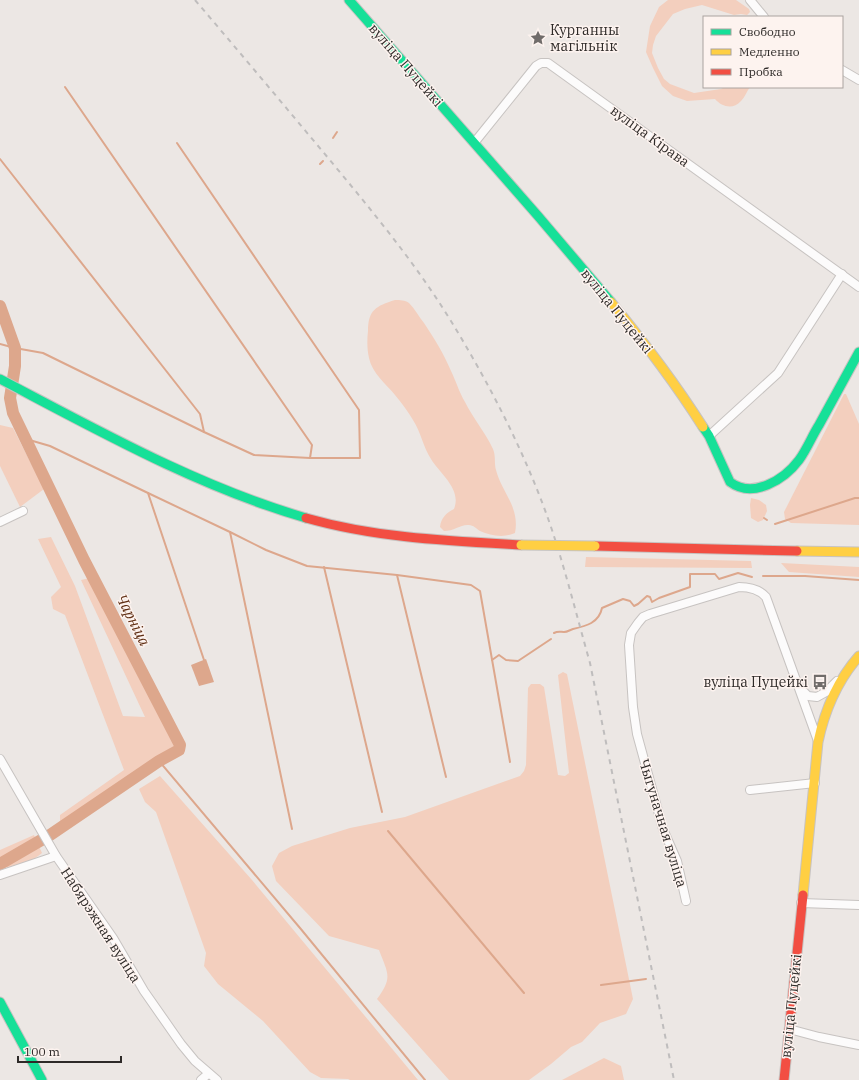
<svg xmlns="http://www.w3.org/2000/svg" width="859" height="1080" viewBox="0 0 859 1080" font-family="'IBM Plex Serif',serif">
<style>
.green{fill:#f3cfbe}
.water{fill:#dda78c}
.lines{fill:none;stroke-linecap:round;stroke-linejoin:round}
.stream{stroke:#dda78c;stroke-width:2}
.river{stroke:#dda78c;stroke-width:12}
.street-casing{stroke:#c7c3c1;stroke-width:10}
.fast-casing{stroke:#c7c3c1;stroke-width:11}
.slow-casing{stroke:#c7c3c1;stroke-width:11}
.jam-casing{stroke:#c7c3c1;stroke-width:11}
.street{stroke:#fcfbfb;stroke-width:8}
.fast{stroke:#16e098;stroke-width:9}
.slow{stroke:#ffcf43;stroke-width:9}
.jam{stroke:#f24e42;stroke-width:9}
.rail{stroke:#bfbdbd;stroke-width:2;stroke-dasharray:5 5;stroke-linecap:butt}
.slow-bridge-casing{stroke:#c6c4c2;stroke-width:11;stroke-linecap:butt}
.slow-bridge{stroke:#ffcf43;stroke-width:9}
.labels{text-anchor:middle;stroke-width:3;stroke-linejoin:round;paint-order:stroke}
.poi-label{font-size:14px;fill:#2e2a28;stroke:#fdf3ef;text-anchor:start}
.street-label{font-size:14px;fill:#2e2a28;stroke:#fdf3ef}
.water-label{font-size:15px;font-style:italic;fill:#5f2e13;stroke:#fdf3ef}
</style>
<rect width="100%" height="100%" fill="#ece7e4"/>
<g class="green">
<path d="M 668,0 L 736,0 L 749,9 L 750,12 L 747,15 L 741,14 L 734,15 L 702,5 L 685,9 L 673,14 L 656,36 L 653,45 L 652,53 L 658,68 L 664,79 L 670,84 L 694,93 L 721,89 L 725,87 L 750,87 C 747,91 745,97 741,101 C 733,110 722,107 715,99 L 687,101 L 673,96 L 662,86 L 653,68 L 646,52 L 650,26 L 659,7 Z"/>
<path d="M 395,300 C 400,300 405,300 409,303 C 415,309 419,317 424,323 C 434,338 444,354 451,371 C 456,381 459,392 465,402 C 473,418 485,432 493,449 C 496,456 494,463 496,470 C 502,493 520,507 515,533 C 504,538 491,536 480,531 C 477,529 473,525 469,525 C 461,524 454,531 444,531 L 440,527 C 441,518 446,513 454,509 C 462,489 440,474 431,459 C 423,447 421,432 413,420 C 408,412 402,403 395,395 C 386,384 372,373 369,358 C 367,349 367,340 368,331 C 368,310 376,306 395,300 Z"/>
<polygon points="844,394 846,394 859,424 859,525 791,523 785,519 784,512"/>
<polygon points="0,425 13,428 44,489 20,507 0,466"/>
<polygon points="751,498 759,500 766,505 767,511 763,520 758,522 751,518 750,505"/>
<polygon points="51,537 75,586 123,716 145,717 81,580 90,578 175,747 126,777 60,823 60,815 124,770 65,615 53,609 51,597 61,587 38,539"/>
<polygon points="586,557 751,561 752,568 585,567"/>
<polygon points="781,563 859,567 859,577 789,572"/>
<path d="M 563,672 L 567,674 L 633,999 L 626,1014 L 600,1023 L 582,1042 L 571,1047 L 551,1064 L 529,1080 L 449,1080 L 377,999 C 393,977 388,974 379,950 L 329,936 L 276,881 L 272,866 L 279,853 L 292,846 L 350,828 L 405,817 L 520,776 L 524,771 L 526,765 L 528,688 L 531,684 L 540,684 L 544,687 L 558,775 L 565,776 L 569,773 L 558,675 Z"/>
<polygon points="160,776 252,880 418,1080 350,1080 348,1079 321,1078 310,1072 263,1021 218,984 204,966 206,953 156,812 145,802 139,789"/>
<path d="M 34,835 L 42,853 C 33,860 21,868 9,869 L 5,866 L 0,870 L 0,850 Z"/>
<polygon points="604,1058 621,1066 624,1080 562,1080"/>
</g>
<polygon class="water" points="206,659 214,682 199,686 191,665"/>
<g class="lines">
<g class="stream">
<polyline points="65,87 312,445 310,458"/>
<polyline points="333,138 337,132"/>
<polyline points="0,159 200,414 204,432"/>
<polyline points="320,164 323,161"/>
<polyline points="0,344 15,348 43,353 204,432 254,455 310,458 360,458 359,410 177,143"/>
<polyline points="26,439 50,446 148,493 204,660"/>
<polyline points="148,493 230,532 292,829"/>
<polyline points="764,518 767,520"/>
<polyline points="775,524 855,498 859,498"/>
<polyline points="230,532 266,550 307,566 397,575 471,585 480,591 510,762"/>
<polyline points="324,567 382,812"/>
<polyline points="397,575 446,777"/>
<polyline points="763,576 805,576 859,580"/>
<path d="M 554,633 C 558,631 560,632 564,632 C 567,632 570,630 573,629 C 586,626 599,623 602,608 L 623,599 L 630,601 L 634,606 L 638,604 L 647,596 L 650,597 L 652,602 L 659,598 L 690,587 L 690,574 L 715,574 L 719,579 L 738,573 L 752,577"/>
<polyline points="492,660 499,655 506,660 518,661 551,639"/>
<polyline points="159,761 300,928 425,1080"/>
<polyline points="388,831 524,993"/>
<polyline points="601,985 646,979"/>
</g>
<polyline class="river" points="0,306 15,348 15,366 10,398 13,413 84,560 180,745 179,750 159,761 50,835 0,864"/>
<defs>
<g id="street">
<polyline points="750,0 764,17"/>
<polyline points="842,70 859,80"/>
<polyline points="474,143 536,66 541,63 548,63 859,287"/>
<polyline points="709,436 778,373 842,274"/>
<polyline points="0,522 23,511"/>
<polyline points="800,688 808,696 817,697 826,692 837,681"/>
<polyline points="0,759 56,856 113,938 144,991 181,1044 195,1061 217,1080"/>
<polyline points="750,790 815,783"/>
<polyline points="0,875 56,856"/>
<path d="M 686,901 L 677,861 L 663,829 L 637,734 L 633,707 L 629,645 L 631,633 L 638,623 L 643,617 L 650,614 L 739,587 C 749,587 759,589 766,597 L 818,741"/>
<polyline points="801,903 859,905"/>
<polyline points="789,1029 819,1037 859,1045"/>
<polyline points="201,1080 208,1074"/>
</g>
<g id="fast">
<polyline points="349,0 538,216 611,302"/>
<path d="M 0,379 C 99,431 199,487 306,518"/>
<path d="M 703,427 L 709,436 L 730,482 C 753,499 784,480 799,460 C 807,449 812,436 819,425 C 832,401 846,376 859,352"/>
<polyline points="0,1002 42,1080"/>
</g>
<g id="slow">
<path d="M 611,302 C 644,342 675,383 703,427"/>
<polyline points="797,551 859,552"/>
<path d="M 803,895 L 818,742 C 825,709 837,681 859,656"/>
</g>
<g id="jam">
<path d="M 306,518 C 376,538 449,541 521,545"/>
<polyline points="595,546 797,551"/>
<polyline points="784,1080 803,895"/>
</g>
</defs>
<use href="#street" class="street-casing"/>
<use href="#fast" class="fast-casing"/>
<use href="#slow" class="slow-casing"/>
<use href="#jam" class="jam-casing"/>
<use href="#street" class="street"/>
<use href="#fast" class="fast"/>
<use href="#slow" class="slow"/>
<use href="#jam" class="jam"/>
<path class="rail" d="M 195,0 C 242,55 288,110 334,165 C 377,217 419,268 454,326 C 492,389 527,457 551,527 C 566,572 577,617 590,663 L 674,1080"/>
<defs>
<polyline id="slow-bridge" points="521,545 595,546"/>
</defs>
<use href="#slow-bridge" class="slow-bridge-casing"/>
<use href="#slow-bridge" class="slow-bridge"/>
</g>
<defs>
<symbol id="sight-bare" viewBox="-9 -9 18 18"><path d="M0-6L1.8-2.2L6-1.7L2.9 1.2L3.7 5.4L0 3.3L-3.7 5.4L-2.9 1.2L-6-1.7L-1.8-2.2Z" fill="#706c6a" stroke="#fdf3ef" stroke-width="2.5" paint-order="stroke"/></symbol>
<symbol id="bus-bare" viewBox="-9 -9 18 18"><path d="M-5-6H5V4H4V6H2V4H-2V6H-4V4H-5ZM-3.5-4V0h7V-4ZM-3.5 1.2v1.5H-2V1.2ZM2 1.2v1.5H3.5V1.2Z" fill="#706c6a" stroke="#fdf3ef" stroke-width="2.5" paint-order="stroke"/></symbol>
</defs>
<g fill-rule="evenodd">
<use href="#sight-bare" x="527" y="27" width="22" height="22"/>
<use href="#bus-bare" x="809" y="671" width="22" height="22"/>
</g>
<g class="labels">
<g class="poi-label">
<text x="550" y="35">Курганны<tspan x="550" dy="16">магільнік</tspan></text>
<text x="808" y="687" text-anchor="end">вуліца Пуцейкі</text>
</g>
<g class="street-label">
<text transform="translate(406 65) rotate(49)" y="5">вуліца Пуцейкі</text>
<text transform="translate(650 136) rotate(36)" y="5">вуліца Кірава</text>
<text transform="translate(617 311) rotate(51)" y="5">вуліца Пуцейкі</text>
<text transform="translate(663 823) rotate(73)" y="5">Чыгуначная вуліца</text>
<text transform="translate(101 925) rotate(57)" y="5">Набярэжная вуліца</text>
<text transform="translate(791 1006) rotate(-84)" y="5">вуліца Пуцейкі</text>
</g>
<g class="water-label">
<text transform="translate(133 620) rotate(63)" y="5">Чарніца</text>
</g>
</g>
<rect x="703" y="16" width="140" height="72" fill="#fdf3ef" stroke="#aaa39f"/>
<rect x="711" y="29" width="20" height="6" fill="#16e098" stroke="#aaa39f"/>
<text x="739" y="36" font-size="12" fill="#2e2a28">Свободно</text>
<rect x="711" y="49" width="20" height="6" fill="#ffcf43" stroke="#aaa39f"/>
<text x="739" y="56" font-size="12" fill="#2e2a28">Медленно</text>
<rect x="711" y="69" width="20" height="6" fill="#f24e42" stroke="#aaa39f"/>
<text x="739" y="76" font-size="12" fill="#2e2a28">Пробка</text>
<path d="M18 1056v6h103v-6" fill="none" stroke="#2e2a28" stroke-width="2"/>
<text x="24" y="1056" font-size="12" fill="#2e2a28" stroke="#fdf3ef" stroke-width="3" paint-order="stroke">100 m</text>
</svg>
